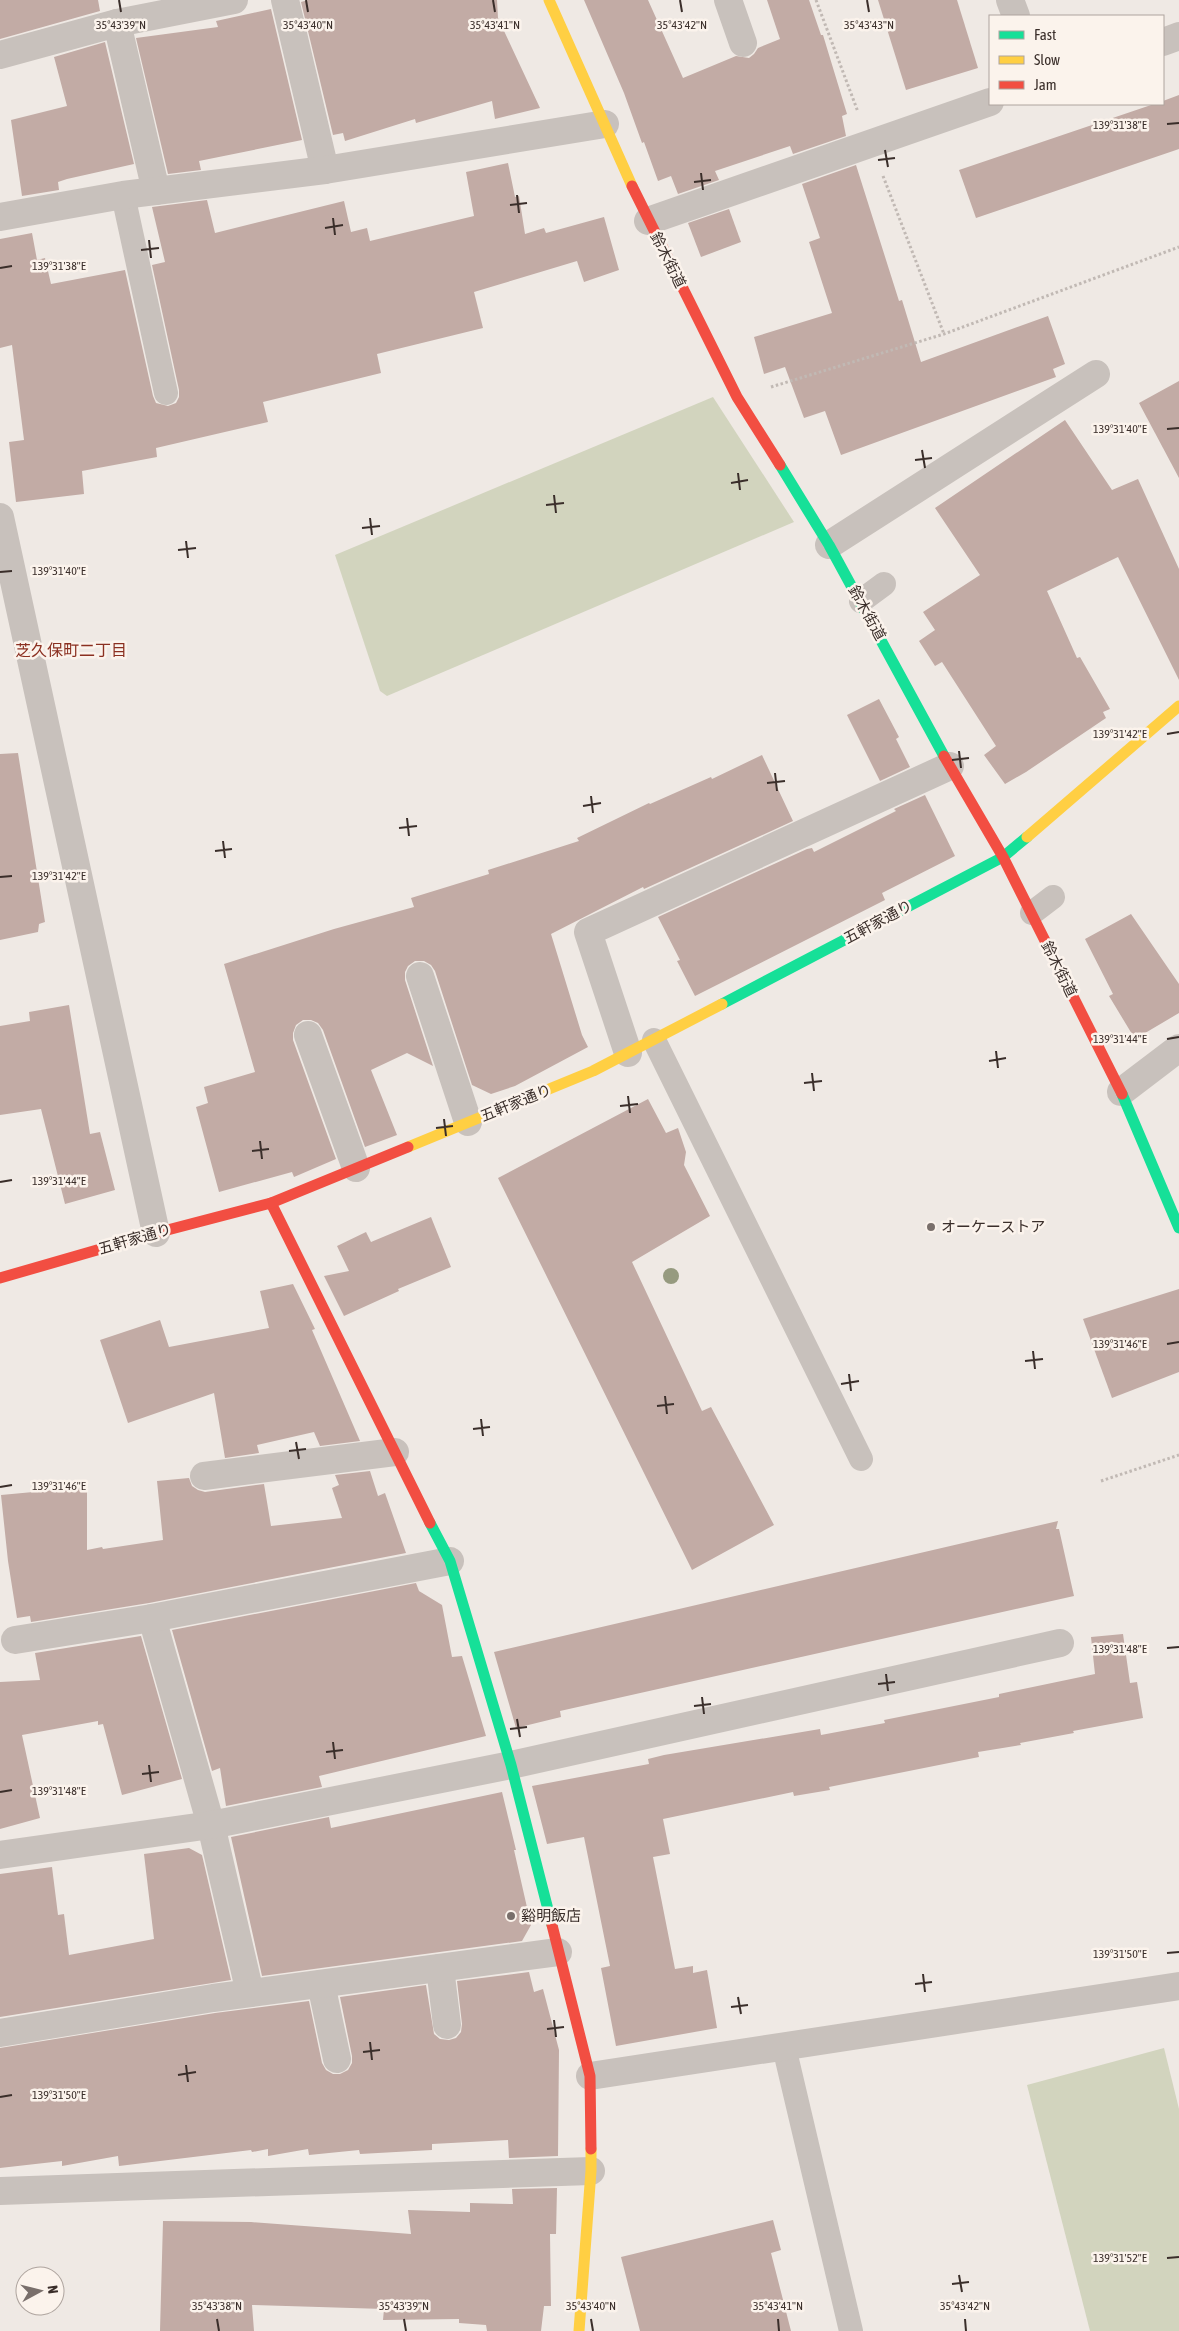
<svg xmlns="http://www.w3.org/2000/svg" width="1179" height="2331" viewBox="0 0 1179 2331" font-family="'Asap Condensed','Noto Sans JP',sans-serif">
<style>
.green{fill:#d2d4be}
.building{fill:#c2aba5}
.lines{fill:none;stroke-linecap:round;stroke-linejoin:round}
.path{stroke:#c1b9b4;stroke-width:3;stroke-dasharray:2.5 2.5;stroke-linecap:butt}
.lane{stroke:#c8c1bc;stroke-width:24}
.street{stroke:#c8c1bc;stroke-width:28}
.fast{stroke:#16e098;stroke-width:11}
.slow{stroke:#ffcf43;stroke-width:11}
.jam{stroke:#f24e42;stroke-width:11}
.tree{fill:#969a7f}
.ticks{fill:none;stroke:#3a2e2a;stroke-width:2}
.poi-dot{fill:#796f6b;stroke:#fbf3ec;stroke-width:2}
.labels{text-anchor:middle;stroke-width:5;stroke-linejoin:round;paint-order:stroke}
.street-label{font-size:15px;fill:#3a2e2a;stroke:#fbf3ec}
.poi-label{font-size:15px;fill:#3a2e2a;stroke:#fbf3ec;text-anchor:start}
.neighbourhood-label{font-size:16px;fill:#8b3021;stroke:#fbf3ec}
.ticks-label{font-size:12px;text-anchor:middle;fill:#3a2e2a;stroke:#fbf3ec;stroke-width:5;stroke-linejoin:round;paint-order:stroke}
</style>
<rect width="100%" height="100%" fill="#efe9e4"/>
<g class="green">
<polygon points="713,397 794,522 387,696 380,691 335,555"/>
<polygon points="1164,2048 1179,2109 1179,2331 1090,2331 1027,2085"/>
</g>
<g class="building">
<polygon points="0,0 98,0 100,11 0,39"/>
<polygon points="308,0 497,0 498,18 540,108 495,119 492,101 416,123 415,119 345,141 343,133 333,135 301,2"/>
<polygon points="584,0 648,0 683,78 736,56 749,58 754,54 758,48 780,39 767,0 809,0 821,35 823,35 847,114 842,116 846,136 793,154 790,146 715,171 719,180 678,194 671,176 658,181 644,142 642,143 624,93"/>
<polygon points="878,0 957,0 978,68 906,90"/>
<polygon points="271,9 302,140 199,161 201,170 168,174 136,38 218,27 216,21"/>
<polygon points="105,42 134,164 67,179 58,182 59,190 22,196 11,120 67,106 54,57"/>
<polygon points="1179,95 1179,149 976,218 959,170 1154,104 1163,104 1163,101"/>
<polygon points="508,163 515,197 519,196 525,234 544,228 546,233 604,217 619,270 584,282 577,261 474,292 483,328 377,354 381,373 263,402 268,422 156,448 157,457 82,471 84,494 16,502 9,442 24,440 12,345 0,348 0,239 32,233 37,260 45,258 51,284 125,270 153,396 156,403 168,406 176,403 179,397 179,390 152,265 165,262 152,207 207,200 215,233 344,201 351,232 367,228 370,241 474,216 466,172"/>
<polygon points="856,165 899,301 902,300 921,362 1048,316 1065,364 1053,369 1056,377 841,455 825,411 804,418 785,367 764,374 754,337 832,313 809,242 820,238 802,184"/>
<polygon points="729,209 741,242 701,257 688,223"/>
<polygon points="1179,381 1179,478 1139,403"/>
<polygon points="1065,420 1112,490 1138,479 1179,569 1179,680 1118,557 1047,591 1077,658 1080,657 1110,709 1103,712 1106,718 1026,772 1005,784 984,755 996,746 942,662 935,666 919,641 935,630 923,612 980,575 935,508"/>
<polygon points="879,699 899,737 896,739 910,767 880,781 847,715"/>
<polygon points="18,753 45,922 39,924 38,932 0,940 0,754"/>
<polygon points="762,755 793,821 644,889 643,887 551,934 582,1035 588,1047 515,1086 491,1094 472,1085 435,971 431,965 424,961 415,961 408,966 405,972 405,980 433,1066 407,1053 371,1070 397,1135 365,1147 323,1030 318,1023 311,1020 303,1020 296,1025 293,1033 293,1040 336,1159 294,1177 292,1172 219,1192 196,1107 208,1103 204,1087 255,1072 224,964 334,929 414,907 411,898 489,874 488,870 579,841 577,838 649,803 650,804 711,777 712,779"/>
<polygon points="925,795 955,856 882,893 885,900 695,996 677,961 680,960 658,917 807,849 812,848 814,852 896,811 894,809"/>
<polygon points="1131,914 1179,984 1179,1013 1135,1039 1109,996 1113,994 1085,939"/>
<polygon points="69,1005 90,1134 100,1132 115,1190 65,1204 41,1109 0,1115 0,1026 30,1021 29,1012"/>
<polygon points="648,1099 666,1133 678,1128 686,1152 684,1165 710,1216 632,1262 702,1411 711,1407 774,1525 692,1570 498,1178"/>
<polygon points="431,1217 451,1267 398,1289 399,1291 344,1316 324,1276 349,1271 337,1246 366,1232 371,1242"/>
<polygon points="293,1284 315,1329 312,1330 360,1441 320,1446 314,1432 257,1445 259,1453 225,1458 214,1393 128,1423 100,1340 160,1320 169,1347 269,1328 260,1291"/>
<polygon points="1179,1289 1179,1372 1112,1398 1083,1319"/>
<polygon points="370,1471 378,1496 385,1493 406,1553 149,1603 31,1622 30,1616 17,1618 8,1561 1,1495 87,1487 87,1550 102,1547 103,1549 163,1540 157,1481 189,1478 192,1486 198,1490 205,1492 264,1484 271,1526 342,1518 332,1488 339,1485 335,1475"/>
<polygon points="1058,1521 1056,1529 1059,1529 1074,1596 560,1711 561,1717 516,1728 494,1652"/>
<polygon points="416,1583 419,1591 442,1605 452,1657 462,1656 486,1736 319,1776 322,1787 226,1806 220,1768 212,1771 172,1630"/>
<polygon points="1123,1634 1130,1683 1137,1682 1143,1718 1073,1731 1074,1733 1020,1743 1021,1745 978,1752 979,1757 829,1787 830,1790 794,1796 793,1792 663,1819 670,1854 653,1857 675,1969 693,1966 693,1973 707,1970 717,2028 616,2046 601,1968 610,1966 584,1837 547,1844 532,1786 649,1764 648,1759 664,1755 820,1729 821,1735 885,1723 884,1720 999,1697 999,1694 1095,1674 1091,1637"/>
<polygon points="141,1636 182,1779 122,1795 103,1724 98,1725 98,1721 22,1735 40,1818 0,1829 0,1682 40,1680 35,1653"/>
<polygon points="502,1792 516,1850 514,1850 531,1925 522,1941 262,1976 231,1837 329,1817 331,1828"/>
<polygon points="189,1848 202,1855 231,1980 0,2017 0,1874 52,1867 58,1915 64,1914 69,1955 154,1939 144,1854"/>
<polygon points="529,1972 534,1992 543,1989 559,2050 558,2156 509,2158 508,2140 432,2144 432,2150 360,2154 359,2150 309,2155 308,2149 268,2156 268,2149 252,2152 251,2150 119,2166 118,2156 62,2166 62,2161 0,2168 0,2048 215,2013 309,2001 322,2063 326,2070 333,2074 340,2074 348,2070 352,2063 352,2056 340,1997 426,1985 434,2034 440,2039 449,2040 456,2038 461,2032 462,2024 457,1981"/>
<polygon points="557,2188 556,2234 550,2234 551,2306 544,2306 541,2331 487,2331 486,2325 459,2323 459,2319 383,2320 384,2309 252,2305 254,2331 160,2331 163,2221 251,2222 411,2234 408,2210 470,2212 470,2203 513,2204 512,2189"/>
<polygon points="773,2220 781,2250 771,2253 791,2331 640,2331 621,2257"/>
</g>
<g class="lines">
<g class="path">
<polyline points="816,0 858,112"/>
<polyline points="883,176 944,334"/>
<polyline points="771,387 944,334 1179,247"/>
<polyline points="1101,1481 1179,1455"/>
</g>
<g class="lane">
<polyline points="123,195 166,393"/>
<polyline points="861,601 884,584"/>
<polyline points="1032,913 1053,897"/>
<polyline points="654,1040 861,1459"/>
<polyline points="784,2047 851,2331"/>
</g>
<g class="street">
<polyline points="285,0 325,170"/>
<polyline points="728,0 743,43"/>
<polyline points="1010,0 1016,16"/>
<polyline points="117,23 156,191"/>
<polyline points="1163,42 1179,36"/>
<polyline points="0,55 117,23 234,0"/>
<polyline points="0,217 123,195 325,170 605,124"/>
<polyline points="648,221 990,102"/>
<polyline points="0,517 156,1233"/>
<polyline points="829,545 1096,374"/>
<polyline points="420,976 468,1122"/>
<polyline points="308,1035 356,1168"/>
<polyline points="628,1053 588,932 950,766"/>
<polyline points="1121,1092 1179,1048"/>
<polyline points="204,1476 395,1452"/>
<polyline points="152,1618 211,1825 250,1993"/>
<polyline points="15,1640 152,1618 450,1561"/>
<polyline points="0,1855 211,1825 511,1765 1060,1643"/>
<polyline points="440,1968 447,2025"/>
<polyline points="321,1984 337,2059"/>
<polyline points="0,2033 213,1998 558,1952"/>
<polyline points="590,2076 1179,1986"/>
<polyline points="0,2191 591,2171"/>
</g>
<g class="fast">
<polyline points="780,465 829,545 944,756"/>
<polyline points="722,1004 1003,857 1027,837"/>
<polyline points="1122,1094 1179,1228"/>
<polyline points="430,1523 450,1561 511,1765 552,1925"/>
</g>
<g class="slow">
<polyline points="549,0 632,186"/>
<polyline points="1027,837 1179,706"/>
<polyline points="408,1147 593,1071 722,1004"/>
<polyline points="579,2331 591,2171 591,2149"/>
</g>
<g class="jam">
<polyline points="632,186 737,397 780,465"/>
<polyline points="944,756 1003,857 1122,1094"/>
<polyline points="271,1203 430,1523"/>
<polyline points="0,1278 156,1233 271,1203 408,1147"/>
<polyline points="552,1925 590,2076 591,2149"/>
</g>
</g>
<circle class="tree" cx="671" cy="1276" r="8"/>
<path class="ticks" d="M 119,0 L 121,12M 306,0 L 308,12M 493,0 L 495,12M 680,0 L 682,12M 867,0 L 869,12M 1167,124 L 1179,123M 885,150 L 888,167M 878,160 L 895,158M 701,173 L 703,190M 694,182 L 711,180M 517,195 L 519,213M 510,205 L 527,203M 333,218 L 335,235M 325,228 L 343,225M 149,240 L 151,258M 141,250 L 159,248M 0,268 L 12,266M 1167,429 L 1179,428M 922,450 L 925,468M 915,460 L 932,458M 738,473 L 740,490M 731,483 L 748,480M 554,495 L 556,513M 546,505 L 564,503M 370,518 L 372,535M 362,528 L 380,526M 186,541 L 188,558M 178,550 L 196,548M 0,572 L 12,571M 1167,734 L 1179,732M 959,751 L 961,768M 952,760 L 969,758M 775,773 L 777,791M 767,783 L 785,781M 591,796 L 593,813M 583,806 L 601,803M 407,818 L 409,836M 399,828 L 417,826M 223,841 L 225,858M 215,851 L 232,849M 0,877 L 12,876M 1167,1039 L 1179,1037M 996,1051 L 998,1068M 989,1061 L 1006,1058M 812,1073 L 814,1091M 804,1083 L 822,1081M 628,1096 L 630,1113M 620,1106 L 638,1104M 444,1119 L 446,1136M 436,1128 L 453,1126M 260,1141 L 262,1159M 252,1151 L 269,1149M 0,1182 L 12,1180M 1167,1344 L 1179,1342M 1033,1351 L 1035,1369M 1025,1361 L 1043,1359M 849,1374 L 851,1391M 841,1384 L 859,1381M 665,1396 L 667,1414M 657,1406 L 674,1404M 481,1419 L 483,1436M 473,1429 L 490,1427M 296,1442 L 299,1459M 289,1451 L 306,1449M 0,1487 L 12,1485M 1167,1648 L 1179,1647M 886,1674 L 888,1691M 878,1684 L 895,1682M 702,1697 L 704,1714M 694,1706 L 711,1704M 517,1719 L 520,1737M 510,1729 L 527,1727M 333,1742 L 335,1759M 326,1752 L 343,1750M 149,1765 L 151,1782M 142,1774 L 159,1772M 0,1792 L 12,1790M 1167,1953 L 1179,1952M 923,1974 L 925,1992M 915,1984 L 932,1982M 738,1997 L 741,2014M 731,2007 L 748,2005M 554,2020 L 556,2037M 547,2029 L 564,2027M 370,2042 L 372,2060M 363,2052 L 380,2050M 186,2065 L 188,2082M 178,2075 L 196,2072M 0,2097 L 12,2095M 1167,2258 L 1179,2257M 959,2275 L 962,2292M 952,2284 L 969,2282M 217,2319 L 219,2331M 404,2319 L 406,2331M 591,2319 L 593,2331M 778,2319 L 779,2331M 965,2319 L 966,2331"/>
<g class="poi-dot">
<circle cx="931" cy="1227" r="5"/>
<circle cx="511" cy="1916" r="5"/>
</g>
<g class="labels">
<g class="street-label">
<text transform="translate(668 260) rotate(63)" y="5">鈴木街道</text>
<text transform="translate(867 613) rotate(61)" y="5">鈴木街道</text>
<text transform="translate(878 922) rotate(-28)" y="5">五軒家通り</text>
<text transform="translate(1059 969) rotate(63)" y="5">鈴木街道</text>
<text transform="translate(516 1103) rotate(-22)" y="5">五軒家通り</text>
<text transform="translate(135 1239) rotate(-16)" y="5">五軒家通り</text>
</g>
<g class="poi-label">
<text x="941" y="1232">オーケーストア</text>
<text x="521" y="1921">谿明飯店</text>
</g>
<g class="neighbourhood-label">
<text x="71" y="656">芝久保町二丁目</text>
</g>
</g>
<g class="ticks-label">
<text x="121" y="29">35°43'39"N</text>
<text x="308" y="29">35°43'40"N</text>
<text x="495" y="29">35°43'41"N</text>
<text x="682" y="29">35°43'42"N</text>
<text x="869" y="29">35°43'43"N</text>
<text x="1120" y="129">139°31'38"E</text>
<text x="59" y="270">139°31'38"E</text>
<text x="1120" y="433">139°31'40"E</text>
<text x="59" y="575">139°31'40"E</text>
<text x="1120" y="738">139°31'42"E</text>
<text x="59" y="880">139°31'42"E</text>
<text x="1120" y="1043">139°31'44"E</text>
<text x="59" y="1185">139°31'44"E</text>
<text x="1120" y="1348">139°31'46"E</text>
<text x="59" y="1490">139°31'46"E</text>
<text x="1120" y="1653">139°31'48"E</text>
<text x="59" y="1795">139°31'48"E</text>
<text x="1120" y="1958">139°31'50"E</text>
<text x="59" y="2099">139°31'50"E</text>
<text x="1120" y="2262">139°31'52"E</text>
<text x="217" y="2310">35°43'38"N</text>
<text x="404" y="2310">35°43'39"N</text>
<text x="591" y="2310">35°43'40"N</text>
<text x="778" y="2310">35°43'41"N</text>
<text x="965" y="2310">35°43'42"N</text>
</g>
<rect x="989" y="15" width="175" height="90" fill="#fbf3ec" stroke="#aea49e"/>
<rect x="999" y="31" width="25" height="8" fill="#16e098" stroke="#aea49e"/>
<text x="1034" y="40" font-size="15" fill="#3a2e2a">Fast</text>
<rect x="999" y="56" width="25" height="8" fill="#ffcf43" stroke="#aea49e"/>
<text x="1034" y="65" font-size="15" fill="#3a2e2a">Slow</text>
<rect x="999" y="81" width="25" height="8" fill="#f24e42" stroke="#aea49e"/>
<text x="1034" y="90" font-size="15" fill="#3a2e2a">Jam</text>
<g transform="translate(40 2291) rotate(83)"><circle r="24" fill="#fbf3ec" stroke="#aea49e"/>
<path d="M0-4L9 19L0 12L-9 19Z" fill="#796f6b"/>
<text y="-8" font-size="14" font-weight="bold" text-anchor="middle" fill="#3a2e2a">N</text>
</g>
</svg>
